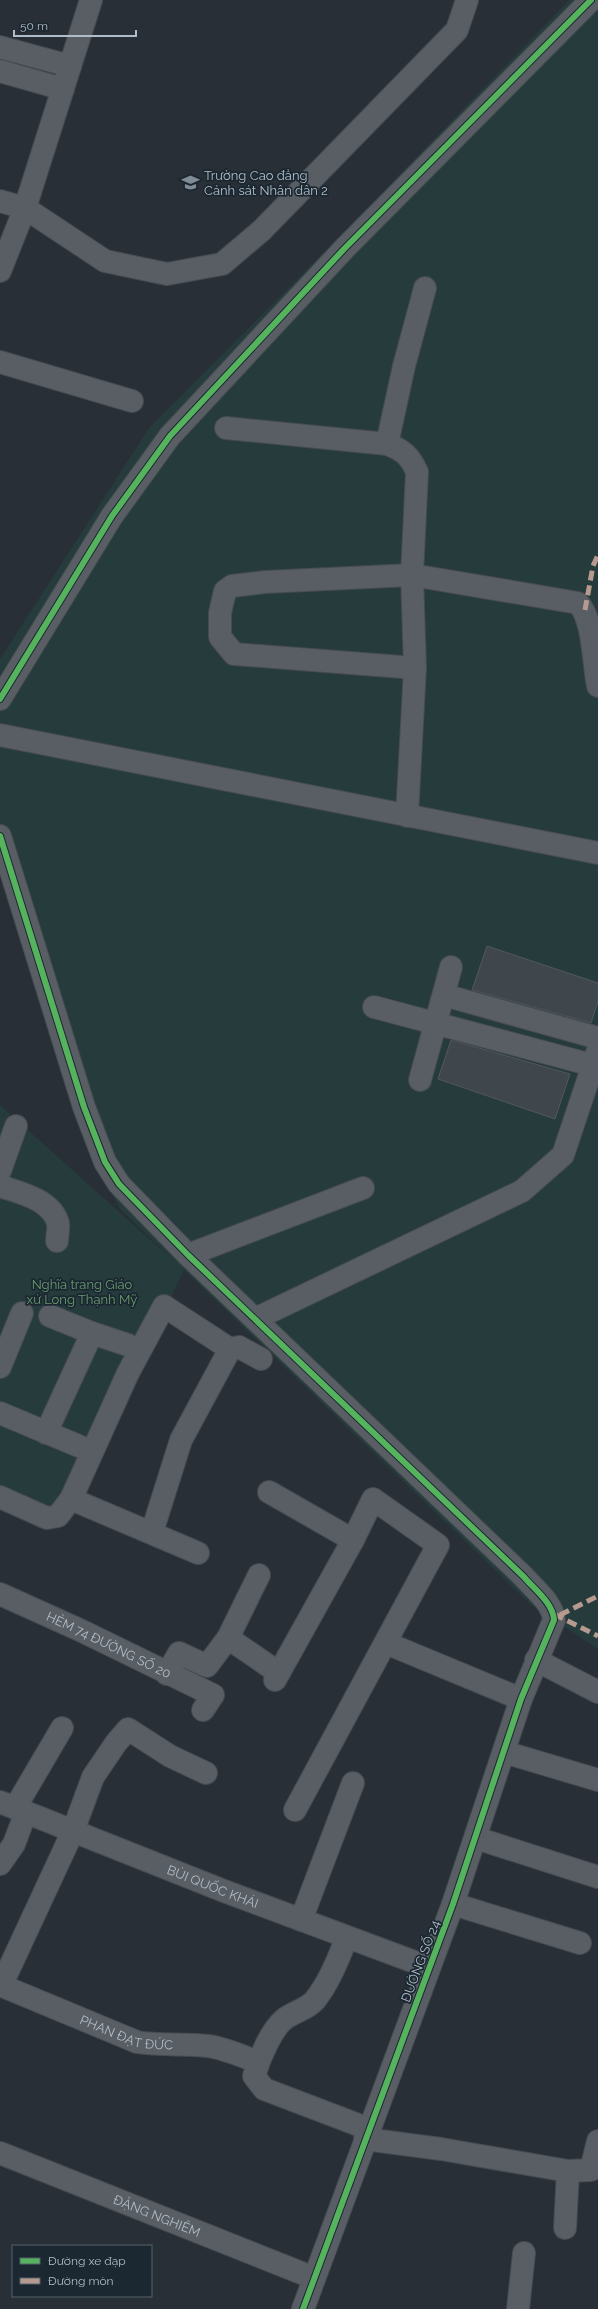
<svg xmlns="http://www.w3.org/2000/svg" width="598" height="2309" viewBox="0 0 598 2309" font-family="Raleway,sans-serif">
<style>
.green{fill:#253b3c}
.building{fill:#40474c;stroke:#50575e}
.lines{fill:none;stroke-linecap:round;stroke-linejoin:round}
.minor-casing{stroke:#464b51;stroke-width:24}
.minor{stroke:#585e64;stroke-width:22}
.quiet{stroke:#b69a8f;stroke-width:5;stroke-dasharray:10 5;stroke-linecap:butt}
.cycleway-casing{stroke:#1b2731;stroke-width:8}
.cycleway{stroke:#56b35d;stroke-width:6}
.labels{text-anchor:middle;stroke-width:3.5;stroke-linejoin:round;paint-order:stroke}
.poi-label{font-size:13px;fill:#b1bdc8;stroke:#1b2731;text-anchor:start}
.park-label{font-size:13px;fill:#679a6d;stroke:#1b2731}
.street-label{font-size:13px;fill:#b1bdc8;stroke:#1b2731}
</style>
<rect width="100%" height="100%" fill="#282f36"/>
<polygon class="green" points="569,0 598,0 598,1649 530,1604 184,1270 71,1507 56,1517 0,1499 0,1105 175,1262 120,1209 97,1166 0,868 0,659 149,428 328,248"/>
<g class="building">
<polygon points="487,946 598,983 598,1002 591,1023 472,990"/>
<polygon points="451,1040 570,1074 555,1119 438,1079"/>
</g>
<g class="lines">
<defs>
<g id="minor">
<polyline points="0,47 70,66"/>
<polyline points="0,71 63,89"/>
<polyline points="0,201 25,208 105,261 167,274 222,264 261,231 457,30 467,0"/>
<polyline points="0,271 25,208 91,0"/>
<polyline points="0,362 132,401"/>
<path d="M 226,428 L 387,444 C 403,450 410,456 417,472 L 412,575 L 415,668 L 407,816"/>
<polyline points="387,444 404,366 425,288"/>
<path d="M 415,668 L 234,654 L 220,637 L 220,613 L 225,591 L 232,586 L 265,582 L 412,575 L 578,603 C 594,620 593,663 598,686"/>
<polyline points="0,699 112,516 170,436 344,249 591,0"/>
<polyline points="0,735 598,853"/>
<path d="M 0,836 L 84,1107 L 105,1162 L 119,1184 L 188,1255 L 524,1577 C 534,1589 553,1603 554,1620 L 521,1699 L 453,1904 L 303,2309"/>
<polyline points="444,995 598,1038"/>
<polyline points="374,1007 592,1065"/>
<polyline points="420,1080 451,967"/>
<polyline points="0,1171 16,1126"/>
<path d="M 0,1186 C 20,1193 51,1199 58,1223 C 59,1228 57,1236 57,1241"/>
<polyline points="188,1255 363,1188"/>
<polyline points="50,1316 92,1333"/>
<polyline points="255,1319 522,1191 563,1155 598,1050"/>
<polyline points="0,1367 22,1313"/>
<polyline points="0,1413 86,1449"/>
<polyline points="46,1433 92,1333 128,1345"/>
<polyline points="269,1492 353,1540"/>
<polyline points="0,1497 47,1518 58,1516 71,1499 128,1373 164,1306 230,1349 239,1347 261,1359"/>
<polyline points="71,1499 198,1553"/>
<polyline points="152,1532 181,1440 230,1349"/>
<path id="s1" d="M 0,1594 L 82,1631 L 213,1695 L 203,1710"/>
<polyline points="228,1638 259,1575"/>
<polyline points="386,1643 521,1699"/>
<polyline points="536,1660 598,1692"/>
<polyline points="167,1674 179,1653 207,1666 228,1638 279,1673"/>
<polyline points="275,1680 353,1540 373,1499 438,1545 295,1810"/>
<polyline points="504,1752 598,1780"/>
<path id="s2" d="M 0,1802 L 224,1891 L 428,1967"/>
<polyline points="15,1808 62,1728"/>
<polyline points="476,1838 598,1877"/>
<polyline points="0,1864 14,1844 26,1812"/>
<polyline points="453,1904 580,1943"/>
<polyline points="301,1920 353,1783"/>
<path d="M 347,1937 C 338,1959 330,1981 315,2000 C 307,2009 299,2010 289,2016 C 273,2024 259,2059 254,2076 L 264,2089 L 369,2129"/>
<path id="s3" d="M 0,1985 L 137,2042 C 160,2046 184,2043 208,2046 C 224,2048 242,2056 258,2062"/>
<polyline points="1,1986 73,1831 93,1777 116,1743 128,1729 170,1756 206,1773"/>
<polyline points="365,2139 441,2149 568,2171 565,2228"/>
<path id="s4" d="M 0,2153 L 314,2278"/>
<polyline points="568,2171 591,2170 598,2141"/>
<polyline points="518,2309 524,2253"/>
</g>
</defs>
<use href="#minor" class="minor-casing"/>
<use href="#minor" class="minor"/>
<g class="quiet">
<polyline points="585,610 593,566 598,555"/>
<polyline points="554,1614 598,1636"/>
<polyline points="560,1615 598,1596"/>
</g>
<defs>
<g id="cycleway">
<polyline points="0,699 112,516 170,436 344,249 591,0"/>
<path d="M 0,836 L 84,1107 L 105,1162 L 119,1184 L 188,1255 L 524,1577 C 534,1589 553,1603 554,1620 L 521,1699 L 453,1904 L 303,2309"/>
</g>
</defs>
<use href="#cycleway" class="cycleway-casing"/>
<use href="#cycleway" class="cycleway"/>
</g>
<defs>
<symbol id="university-bare" viewBox="-9 -9 18 18"><path d="M0-5L7-2L0 1L-7-2ZM-4 1L0 2.5L4 1V4Q0 6-4 4Z" fill="#818b95" stroke="#1b2731" stroke-width="2.5" paint-order="stroke"/></symbol>
</defs>
<g fill-rule="evenodd">
<use href="#university-bare" x="178" y="170" width="25" height="25"/>
</g>
<g class="labels">
<g class="poi-label">
<text x="204" y="180">Trường Cao đẳng<tspan x="204" dy="15">Cảnh sát Nhân dân 2</tspan></text>
</g>
<g class="park-label">
<text x="82" y="1289">Nghĩa trang Giáo<tspan x="82" dy="15">xứ Long Thạnh Mỹ</tspan></text>
</g>
<g class="street-label">
<text dy="5" stroke="none"><textPath href="#s1" startOffset="120">HẺM 74 ĐƯỜNG SỐ 20</textPath></text>
<text dy="5" stroke="none"><textPath href="#s2" startOffset="229">BÙI QUỐC KHÁI</textPath></text>
<text transform="translate(420 1961) rotate(-69)" y="5">ĐƯỜNG SỐ 24</text>
<text dy="5" stroke="none"><textPath href="#s3" startOffset="136">PHAN ĐẠT ĐỨC</textPath></text>
<text dy="5" stroke="none"><textPath href="#s4" startOffset="169">ĐẶNG NGHIÊM</textPath></text>
</g>
</g>
<rect x="12" y="2245" width="140" height="52" fill="#1b2731" stroke="#57636d"/>
<rect x="20" y="2258" width="20" height="6" fill="#56b35d" stroke="#57636d"/>
<text x="48" y="2265" font-size="12" fill="#b1bdc8">Đường xe đạp</text>
<rect x="20" y="2278" width="20" height="6" fill="#b69a8f" stroke="#57636d"/>
<text x="48" y="2285" font-size="12" fill="#b1bdc8">Đường mòn</text>
<path d="M14 30v6h122v-6" fill="none" stroke="#b1bdc8" stroke-width="2"/>
<text x="20" y="30" font-size="12" fill="#b1bdc8" stroke="#1b2731" stroke-width="3" paint-order="stroke">50 m</text>
</svg>
